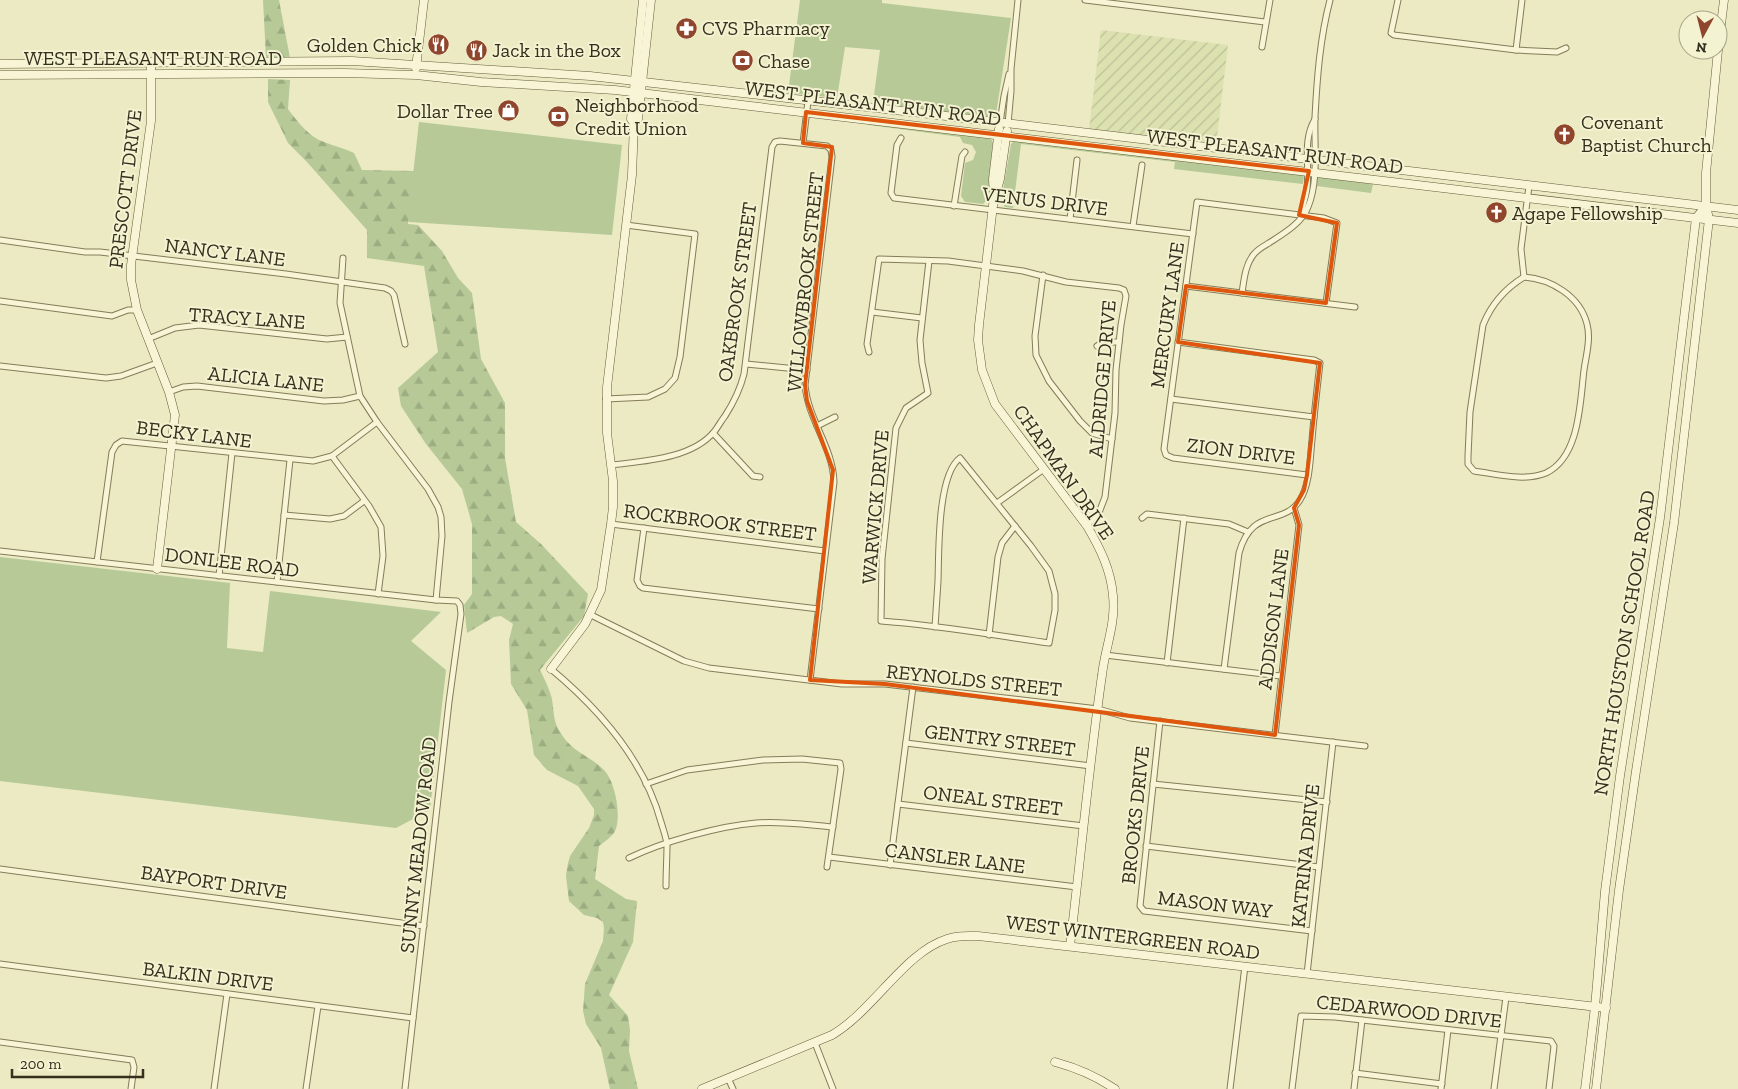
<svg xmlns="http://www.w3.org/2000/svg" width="1738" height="1089" viewBox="0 0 1738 1089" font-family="'Zilla Slab',serif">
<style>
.farmland{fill:url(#farmland-furrows)}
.green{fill:#b6c997}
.forest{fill:url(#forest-firs)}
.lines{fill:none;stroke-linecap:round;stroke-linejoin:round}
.street-casing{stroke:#847c5a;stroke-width:7}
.secondary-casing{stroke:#665c3d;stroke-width:9}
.street{stroke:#f7f5d5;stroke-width:5}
.secondary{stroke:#f7f5d5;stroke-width:8}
.marked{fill:none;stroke:#df570d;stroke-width:4;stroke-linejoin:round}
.labels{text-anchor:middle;stroke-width:4;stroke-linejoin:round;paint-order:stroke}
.poi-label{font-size:20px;fill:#352f1e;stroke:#f3f2d1;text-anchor:start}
.street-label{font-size:20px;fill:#352f1e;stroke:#f3f2d1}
</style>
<defs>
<pattern id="farmland-furrows" width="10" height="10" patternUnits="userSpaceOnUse" patternTransform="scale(1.25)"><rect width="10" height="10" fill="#dce1b0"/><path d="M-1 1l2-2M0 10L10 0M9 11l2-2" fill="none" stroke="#bdc197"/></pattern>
<pattern id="forest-firs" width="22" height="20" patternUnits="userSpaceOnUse" patternTransform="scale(1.25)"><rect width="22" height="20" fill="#b6c997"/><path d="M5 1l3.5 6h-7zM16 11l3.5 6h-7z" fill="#9dad82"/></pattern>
</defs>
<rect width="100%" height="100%" fill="#ebeac2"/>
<polygon class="farmland" points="1101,30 1228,45 1216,145 1089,130"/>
<g class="green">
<polygon points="800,0 882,0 882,3 1011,18 996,114 991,117 873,103 880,50 845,47 837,98 788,93"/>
<polygon points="419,122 622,145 612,235 409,222 408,219"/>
<polygon points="869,122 989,137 993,142 988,199 983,204 965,202 961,196 965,163 973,160 976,152 972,145 963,143 960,137 869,125"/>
<polygon points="1015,140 1304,175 1303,184 1174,169 1175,162 1021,144 1013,208 1005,207 1001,201 1011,144"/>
<polygon points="1318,176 1373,184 1371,193 1317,186"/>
<polygon points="0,557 230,583 227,648 263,652 270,591 441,612 411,641 446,670 430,810 396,828 0,781"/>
</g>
<g class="forest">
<polygon points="263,0 279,0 290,58 266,58"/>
<path d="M 268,79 L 290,80 L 288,109 C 297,121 309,137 324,142 C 334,146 344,148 354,153 L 362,170 L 416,171 L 408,224 L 418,225 L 442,251 L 458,278 L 472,293 L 481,359 L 505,403 L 505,458 L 516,522 L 541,544 L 588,594 L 584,616 L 540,670 C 545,680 549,688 552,699 C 554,711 553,721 560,732 C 573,753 587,754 603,769 C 615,780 622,816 615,831 C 612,837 604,842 599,846 L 595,879 L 626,899 L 637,901 L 633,942 L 609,995 L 628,1016 L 630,1030 L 629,1051 L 638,1089 L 610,1089 L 601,1048 L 586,1024 L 583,1011 L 585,984 L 603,941 L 604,928 L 603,922 L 597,918 L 584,915 L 569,901 L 566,876 L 568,863 L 570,856 L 589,828 L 594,815 L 594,809 L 578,786 L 547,770 L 534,755 L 527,710 L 511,684 L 509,640 L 513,624 L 501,616 L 494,617 L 467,633 L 464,605 L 472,594 L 472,524 L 462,489 L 426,444 L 401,406 L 398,388 L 438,352 L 424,266 L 367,258 L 367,230 L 307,162 L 288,143 L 268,102 Z"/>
</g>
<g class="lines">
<defs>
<g id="street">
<polyline points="1085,0 1265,22"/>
<polyline points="1398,0 1391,33 1394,35 1516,50 1557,52 1566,48"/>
<polyline points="1262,47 1270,0"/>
<polyline points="1516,50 1522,0"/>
<polyline points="1000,123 1004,96 1009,74"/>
<polyline points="1008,124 1011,91 1011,69 1018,0"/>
<polyline points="901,138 897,145 891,193 894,198 1193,234"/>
<polyline points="803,143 808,101"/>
<polyline points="954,206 962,156 965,152"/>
<path d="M 1302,215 C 1302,205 1306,198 1307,188 C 1310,164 1302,141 1315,119"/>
<polyline points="1070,219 1077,160"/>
<polyline points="1133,226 1142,165"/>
<polyline points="0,240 85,252 100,252 286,274 385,288 391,291 394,295 405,344"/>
<polyline points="343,258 340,303 360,396 377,422 428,489 438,507 441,517 442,536 436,600"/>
<path d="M 929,261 L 920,340 L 922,363 L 928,393 L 906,408 L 896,428 L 882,559 L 881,621 C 937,625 993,635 1049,643 L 1055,610 L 1055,594 L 1049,571 L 1031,546 L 960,458 C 937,475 939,553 938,581 C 937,596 936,612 935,627"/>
<polyline points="1043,275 1035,336 1036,355 1049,381 1080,421 1092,433 1112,439"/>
<path d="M 1524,277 C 1551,279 1580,296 1587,324 C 1591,339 1586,356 1584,370 C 1580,402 1580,457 1546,473 C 1524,482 1497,474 1474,471 L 1468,464 L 1468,456 L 1470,412 L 1483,325 C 1491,305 1506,288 1524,277 Z"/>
<polyline points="1524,277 1521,249 1529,186"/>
<polyline points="1186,286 1355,307"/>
<path d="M 1242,293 C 1244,280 1245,265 1254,254 C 1258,249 1264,246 1269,243 C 1283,234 1302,223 1308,207 C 1319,181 1314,144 1315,117 C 1317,78 1320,38 1330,0"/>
<polyline points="0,301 112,316 128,310 137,310"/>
<polyline points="872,312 922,318"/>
<polyline points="148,339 175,328 199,325 327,339 347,337"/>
<path d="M 1178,342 L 1314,360 L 1320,363 C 1317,389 1314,415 1312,440 C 1310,459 1310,484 1300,500 C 1283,527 1252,506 1239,553 L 1224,669"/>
<polyline points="1097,346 1103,342 1119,342"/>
<polyline points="869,352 867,344 879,259 948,261 1023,271 1066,282 1119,288 1124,290 1126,296 1121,325 1116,370 1115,413 1105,497 1100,510 1087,526"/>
<polyline points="746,364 807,370"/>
<polyline points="0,366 106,378 121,376 157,363"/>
<polyline points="169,392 183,387 197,386 324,401 343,400 360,396"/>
<polyline points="606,399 648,397 665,389 675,378 680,357 695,234 626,225"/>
<polyline points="1171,399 1314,417"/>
<polyline points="817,426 835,417"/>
<polyline points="713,433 753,476 760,477"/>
<polyline points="332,456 369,506 381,527 383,556 378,594"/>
<path d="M 612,465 C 644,461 691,459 714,432 C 718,427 721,421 725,416 C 734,402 740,390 744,374 L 772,147 L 775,142 L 780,141 L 827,146 L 831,150 L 832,157 L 805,385 C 808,420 833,447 834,482 L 810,680"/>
<polyline points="1307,475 1173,458 1166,455 1164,449 1197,202 1324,218 1337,223 1326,303"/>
<polyline points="997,503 1044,469"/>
<polyline points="284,515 330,519 344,516 364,501"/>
<polyline points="1142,518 1147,514 1229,524 1248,532"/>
<polyline points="611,524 825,551"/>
<polyline points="644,528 637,580 640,586 643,588 819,609"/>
<polyline points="0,551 436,600 457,601 460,605 461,614 449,702 405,1089"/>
<polyline points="97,562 112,452 116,445 122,441 313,461 332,456 377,422"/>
<polyline points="219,576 232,453"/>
<polyline points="277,582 290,460"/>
<polyline points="589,614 684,661 709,668 842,684 885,684 1098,709 1130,718 1365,746"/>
<polyline points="989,635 998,557 1002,543 1015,526"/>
<polyline points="1105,655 1281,676"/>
<polyline points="1167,663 1184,518"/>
<path d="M 551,669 C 599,709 644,760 661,822 C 663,829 666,837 667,844 C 667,858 666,872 666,886"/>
<polyline points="1160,721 1140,906 1144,911 1312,931"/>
<polyline points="1275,735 1299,525 1294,508"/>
<polyline points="906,743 1091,766"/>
<polyline points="646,784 687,770 763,760 802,759 840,763 841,769 827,867"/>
<polyline points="1153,784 1327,802"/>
<polyline points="898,804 1084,826"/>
<polyline points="1146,846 1319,867"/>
<polyline points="829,857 1077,887"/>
<path d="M 629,858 C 662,842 719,826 756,823 C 782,821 808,825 833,827"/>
<polyline points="890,865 913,687"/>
<polyline points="0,869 424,926"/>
<polyline points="0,964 413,1018"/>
<polyline points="1307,974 1333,742"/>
<polyline points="0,1042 132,1060 134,1067 131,1089"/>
<polyline points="815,1043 833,1089"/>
<polyline points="1355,1073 1442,1084"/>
<polyline points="728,1078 733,1089"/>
<polyline points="214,1089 227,994"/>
<polyline points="306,1089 318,1006"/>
<polyline points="1230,1089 1245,966"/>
<polyline points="1292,1089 1301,1016 1335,1017 1551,1041 1554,1046 1549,1089"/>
<polyline points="1354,1089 1362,1020"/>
<polyline points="1441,1089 1448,1030"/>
<polyline points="1494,1089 1506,997"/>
</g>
<g id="secondary">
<polyline points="1718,49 1724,0"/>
<polyline points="151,62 151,121 131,265 131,280 137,310 169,392 175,415 157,569"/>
<polyline points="0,64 352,61 590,76 912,112 1738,210"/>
<polyline points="416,68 424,0"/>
<polyline points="0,75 344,73 416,75 481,82 615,90 1738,223"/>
<polyline points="634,123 638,119 651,0"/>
<path d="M 999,129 L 993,179 L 994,197 L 979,325 L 978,340 L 982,370 L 995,404 L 1087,526 C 1100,548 1111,570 1113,596 C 1116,624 1105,648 1102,675 C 1089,765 1081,856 1070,946"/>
<polyline points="996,193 1000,179 1007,131"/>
<polyline points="551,669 585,624 601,590 611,524 613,507 613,481 607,433 607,387 632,175 634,123 631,119 643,0"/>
<path d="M 1055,1062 C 1077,1068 1096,1076 1115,1089"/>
<path d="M 702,1089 L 832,1035 C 873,1011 905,952 947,939 C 957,935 967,936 978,936 L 1606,1008"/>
<polyline points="1585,1089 1595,1007 1605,891 1620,776 1660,518 1696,218 1706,206"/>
<polyline points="1596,1089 1619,890 1636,771 1674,523 1709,219 1706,206 1706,173 1718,50"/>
</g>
</defs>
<use href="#street" class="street-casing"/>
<use href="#secondary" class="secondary-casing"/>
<use href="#street" class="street"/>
<use href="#secondary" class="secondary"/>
</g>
<path class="marked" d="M 806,112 L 1309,171 L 1299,215 L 1337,223 L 1326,303 L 1186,286 L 1178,342 L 1320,363 L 1307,475 L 1304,490 L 1294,508 L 1299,525 L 1275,735 L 885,684 L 810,680 L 833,470 L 807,401 L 805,385 L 832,147 L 803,143 Z"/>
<defs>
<symbol id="pharmacy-disc" viewBox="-11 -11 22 22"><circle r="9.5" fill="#90462d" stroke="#f3f2d1"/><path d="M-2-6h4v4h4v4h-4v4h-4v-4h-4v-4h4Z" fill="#fff"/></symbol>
<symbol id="restaurant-disc" viewBox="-11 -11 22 22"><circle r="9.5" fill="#90462d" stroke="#f3f2d1"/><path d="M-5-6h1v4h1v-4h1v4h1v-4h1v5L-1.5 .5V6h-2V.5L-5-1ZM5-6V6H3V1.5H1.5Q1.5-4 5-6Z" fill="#fff"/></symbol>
<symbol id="bank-disc" viewBox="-11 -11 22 22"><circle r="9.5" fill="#90462d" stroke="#f3f2d1"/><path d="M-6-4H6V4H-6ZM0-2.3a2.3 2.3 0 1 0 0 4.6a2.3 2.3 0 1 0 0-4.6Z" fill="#fff"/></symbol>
<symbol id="shop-disc" viewBox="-11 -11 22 22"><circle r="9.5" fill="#90462d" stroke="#f3f2d1"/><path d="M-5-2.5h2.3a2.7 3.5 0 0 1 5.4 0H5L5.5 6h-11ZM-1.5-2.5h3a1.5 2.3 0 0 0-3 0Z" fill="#fff"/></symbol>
<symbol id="church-disc" viewBox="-11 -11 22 22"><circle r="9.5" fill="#90462d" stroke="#f3f2d1"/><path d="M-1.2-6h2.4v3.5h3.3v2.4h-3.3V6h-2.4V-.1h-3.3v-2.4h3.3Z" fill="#fff"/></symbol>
</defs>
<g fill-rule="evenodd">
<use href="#pharmacy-disc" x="674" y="16" width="25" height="25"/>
<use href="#restaurant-disc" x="426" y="32" width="25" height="25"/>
<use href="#restaurant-disc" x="464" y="38" width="25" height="25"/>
<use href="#bank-disc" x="730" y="48" width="25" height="25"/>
<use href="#shop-disc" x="496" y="98" width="25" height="25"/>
<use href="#bank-disc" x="546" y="104" width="25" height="25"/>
<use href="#church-disc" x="1552" y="122" width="25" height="25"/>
<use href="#church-disc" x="1484" y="200" width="25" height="25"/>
</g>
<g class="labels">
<g class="poi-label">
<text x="702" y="35">CVS Pharmacy</text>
<text x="422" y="52" text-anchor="end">Golden Chick</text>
<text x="492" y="57">Jack in the Box</text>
<text x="758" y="68">Chase</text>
<text x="575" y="112">Neighborhood<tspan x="575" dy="23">Credit Union</tspan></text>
<text x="493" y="118" text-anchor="end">Dollar Tree</text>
<text x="1581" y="129">Covenant<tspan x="1581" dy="23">Baptist Church</tspan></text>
<text x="1512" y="220">Agape Fellowship</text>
</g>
<g class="street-label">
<text x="153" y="65">WEST PLEASANT RUN ROAD</text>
<text transform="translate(873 103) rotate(7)" y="7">WEST PLEASANT RUN ROAD</text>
<text transform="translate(1275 151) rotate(7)" y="7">WEST PLEASANT RUN ROAD</text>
<text transform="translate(125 189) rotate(-83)" y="7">PRESCOTT DRIVE</text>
<text transform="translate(1045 201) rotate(7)" y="7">VENUS DRIVE</text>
<text transform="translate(225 252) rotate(7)" y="7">NANCY LANE</text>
<text transform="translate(805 282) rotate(-84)" y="7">WILLOWBROOK STREET</text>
<text transform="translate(737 292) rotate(-82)" y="7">OAKBROOK STREET</text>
<text transform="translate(1167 315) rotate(-82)" y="7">MERCURY LANE</text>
<text transform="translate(247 318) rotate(4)" y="7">TRACY LANE</text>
<text transform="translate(266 379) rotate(6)" y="7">ALICIA LANE</text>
<text transform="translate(1102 379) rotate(-85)" y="7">ALDRIDGE DRIVE</text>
<text transform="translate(194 434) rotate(7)" y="7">BECKY LANE</text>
<text transform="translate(1241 451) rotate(7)" y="7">ZION DRIVE</text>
<text transform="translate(1064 472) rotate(55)" y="7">CHAPMAN DRIVE</text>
<text transform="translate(875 507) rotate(-85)" y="7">WARWICK DRIVE</text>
<text transform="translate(720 522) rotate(7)" y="7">ROCKBROOK STREET</text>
<text transform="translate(232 562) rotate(7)" y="7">DONLEE ROAD</text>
<text transform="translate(1273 619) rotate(-83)" y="7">ADDISON LANE</text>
<text transform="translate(1624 643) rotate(-81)" y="7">NORTH HOUSTON SCHOOL ROAD</text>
<text transform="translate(974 680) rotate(6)" y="7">REYNOLDS STREET</text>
<text transform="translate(1000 740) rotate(7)" y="7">GENTRY STREET</text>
<text transform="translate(993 800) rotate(7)" y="7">ONEAL STREET</text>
<text transform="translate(1135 815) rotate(-84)" y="7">BROOKS DRIVE</text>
<text transform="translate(418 845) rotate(-84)" y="7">SUNNY MEADOW ROAD</text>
<text transform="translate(1305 856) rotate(-84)" y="7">KATRINA DRIVE</text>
<text transform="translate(955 858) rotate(7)" y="7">CANSLER LANE</text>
<text transform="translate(214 882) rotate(8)" y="7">BAYPORT DRIVE</text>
<text transform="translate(1215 904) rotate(7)" y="7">MASON WAY</text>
<text transform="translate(1133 937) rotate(7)" y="7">WEST WINTERGREEN ROAD</text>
<text transform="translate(208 976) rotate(7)" y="7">BALKIN DRIVE</text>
<text transform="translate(1409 1011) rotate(6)" y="7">CEDARWOOD DRIVE</text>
</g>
</g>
<g transform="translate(1703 35) rotate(187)"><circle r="24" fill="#f3f2d1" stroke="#a7a489"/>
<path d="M0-4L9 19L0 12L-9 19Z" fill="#90462d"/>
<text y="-8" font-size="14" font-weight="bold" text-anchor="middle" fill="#352f1e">N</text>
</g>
<path d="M12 1069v8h131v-8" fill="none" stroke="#352f1e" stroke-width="2.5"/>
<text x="20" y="1069" font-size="15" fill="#352f1e" stroke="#f3f2d1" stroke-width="4" paint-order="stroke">200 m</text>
</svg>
